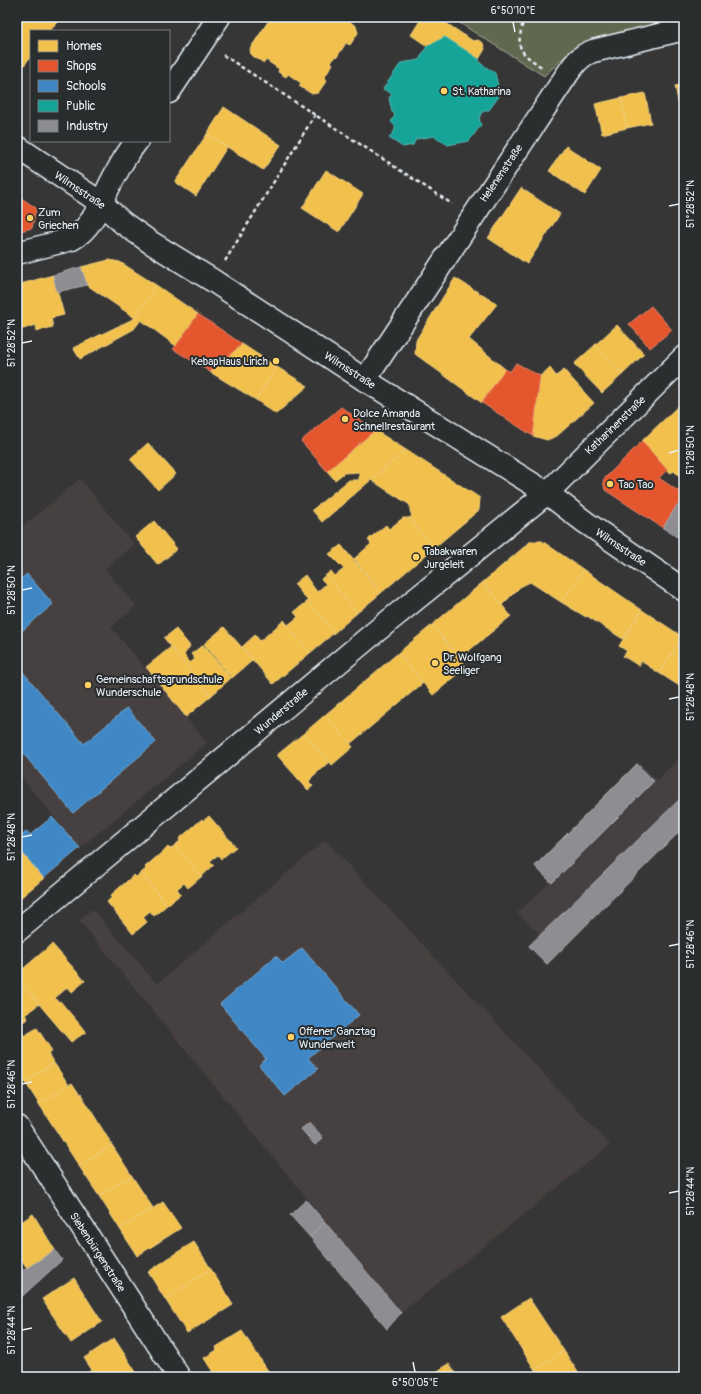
<svg xmlns="http://www.w3.org/2000/svg" width="701" height="1394" viewBox="0 0 701 1394" font-family="Pangolin,sans-serif">
<style>
.built{fill:#47413f}
.green{fill:#60684f;stroke:#a4aca4}
.homes{fill:#f2c14e;stroke:#efcf81}
.shops{fill:#e4572e;stroke:#e5856b}
.schools{fill:#3f88c5;stroke:#72a8d4}
.public{fill:#17a398;stroke:#56bab5}
.industry{fill:#8d8d92;stroke:#a8abb1}
.lines{fill:none;stroke-linecap:round;stroke-linejoin:round}
.minor-casing{stroke:#e8f1f8;stroke-width:25}
.tertiary-casing{stroke:#e8f1f8;stroke-width:25}
.path{stroke:#e8f1f8;stroke-width:2.5;stroke-dasharray:4 3;stroke-linecap:butt}
.minor{stroke:#2a2d2e;stroke-width:22}
.tertiary{stroke:#2a2d2e;stroke-width:22}
.ticks{fill:none;stroke:#e8f1f8;stroke-width:1.5}
.poi-dot{fill:#ffd166;stroke:#2a2d2e;stroke-width:1.5}
.labels{text-anchor:middle;stroke-width:4;stroke-linejoin:round;paint-order:stroke}
.poi-label{font-size:11px;fill:#e8f1f8;stroke:#2a2d2e;text-anchor:start}
.street-label{font-size:11px;fill:#e8f1f8;stroke:#2a2d2e}
.neatline{fill:none;stroke:#e8f1f8;stroke-width:1.5}
.ticks-label{font-size:10px;text-anchor:middle;fill:#e8f1f8}
</style>
<rect width="100%" height="100%" fill="#373636"/>
<filter id="ink" filterUnits="userSpaceOnUse"><feTurbulence type="fractalNoise" baseFrequency=".025" numOctaves="2"/><feDisplacementMap in="SourceGraphic" scale="8" xChannelSelector="R" yChannelSelector="G"/><feConvolveMatrix kernelMatrix="1 2 1 2 8 2 1 2 1" color-interpolation-filters="sRGB"/></filter>
<g filter="url(#ink)">
<g class="built">
<polygon points="80,479 134,545 105,569 136,606 111,627 207,743 80,848 17,772 17,531"/>
<polygon points="684,753 684,829 547,967 527,946 539,933 517,913 549,883 533,866 638,761 657,780"/>
<polygon points="325,840 610,1145 401,1313 79,920 92,909 157,984"/>
</g>
<polygon class="green" points="450,17 684,17 684,20 576,46 544,76"/>
<g class="homes">
<polygon points="17,17 61,17 50,31 31,31 31,56 20,71 17,68"/>
<polygon points="271,17 335,17 342,21 344,18 356,26 358,33 350,45 346,43 337,57 335,56 331,62 333,64 324,78 327,80 318,93 312,94 299,86 301,83 288,74 286,77 278,72 279,69 266,60 264,63 251,55 250,49"/>
<polygon points="421,17 437,17 473,41 478,40 483,43 485,49 479,59 445,37 427,46 411,35 421,19"/>
<polygon points="684,84 684,115 681,116 675,86"/>
<polygon points="645,93 651,123 627,128 621,98"/>
<polygon points="621,98 627,128 602,134 595,104"/>
<polygon points="224,107 281,145 263,170 207,134"/>
<polygon points="207,134 227,147 196,196 175,182"/>
<polygon points="566,146 601,170 585,195 549,171"/>
<polygon points="326,170 363,194 339,232 302,208"/>
<polygon points="521,188 560,214 527,264 488,238"/>
<polygon points="109,260 120,262 156,285 135,318 87,285 81,267"/>
<polygon points="53,275 64,315 51,318 53,327 37,331 36,325 20,330 22,335 17,337 17,285"/>
<polygon points="455,278 497,304 469,339 505,369 482,403 415,354 416,340"/>
<polygon points="156,285 198,314 176,346 141,320 134,329 80,359 73,348 135,318"/>
<polygon points="617,325 644,354 623,374 595,345"/>
<polygon points="242,344 277,367 256,400 210,372"/>
<polygon points="595,345 623,374 602,393 574,364"/>
<polygon points="277,367 308,386 276,414 256,400"/>
<polygon points="550,368 556,376 564,370 594,403 557,436 547,440 533,436 540,376"/>
<polygon points="678,406 684,412 684,481 674,471 671,473 667,470 642,441"/>
<polygon points="375,430 406,450 322,522 312,510 349,480 359,480 359,472 344,473 335,480 327,471"/>
<polygon points="148,443 176,474 158,490 130,459"/>
<polygon points="406,450 480,498 479,510 434,548 409,518 412,516 410,511 410,505 371,480"/>
<polygon points="403,518 409,518 434,548 381,593 354,559 371,544 368,540 370,538 386,525 389,529"/>
<polygon points="154,521 177,549 158,565 135,537"/>
<polygon points="531,541 542,541 584,570 561,602 530,582 520,587 502,605 483,582"/>
<polygon points="341,545 381,593 357,613 326,575 331,571 335,576 344,569 329,554"/>
<polygon points="584,570 642,610 623,639 587,616 586,617 561,602"/>
<polygon points="305,575 317,592 326,584 321,579 326,575 357,613 334,633 294,584"/>
<polygon points="483,582 511,616 460,658 432,625"/>
<polygon points="308,601 334,633 310,653 283,621 284,620 288,625 298,617 294,612"/>
<polygon points="642,610 683,637 659,673 641,661 639,666 623,656 627,651 619,646"/>
<polygon points="283,621 310,653 273,684 242,647 255,635 260,641"/>
<polygon points="432,625 467,667 433,695 398,653"/>
<polygon points="224,627 253,660 232,678 204,644"/>
<polygon points="176,629 190,646 184,655 190,663 195,659 191,654 203,645 231,678 211,696 164,638"/>
<polygon points="683,637 684,638 684,689 659,673"/>
<polygon points="171,647 211,696 186,717 146,667"/>
<polygon points="398,653 423,683 350,744 325,715"/>
<polygon points="325,715 353,747 332,765 304,733"/>
<polygon points="304,733 329,762 312,777 309,782 313,786 308,790 277,755"/>
<polygon points="209,816 236,847 221,859 218,855 210,861 214,865 201,877 175,845 180,841 179,839 202,819 203,821"/>
<polygon points="175,845 201,877 188,888 184,883 177,889 181,894 167,905 141,873 146,869 145,867 168,847 170,849"/>
<polygon points="17,846 44,878 19,899 17,896"/>
<polygon points="141,873 167,905 154,916 150,911 143,917 147,922 133,934 107,902 112,897 111,895 134,875 136,877"/>
<polygon points="52,944 85,981 72,992 68,987 55,998 58,1002 60,1001 86,1032 71,1042 17,978 17,974"/>
<polygon points="17,978 39,1004 25,1015 28,1019 17,1025 24,1036 17,1040"/>
<polygon points="37,1028 52,1051 48,1054 54,1063 25,1082 17,1069 17,1040"/>
<polygon points="54,1063 69,1085 39,1104 25,1082"/>
<polygon points="72,1083 80,1095 81,1094 112,1145 79,1166 39,1104"/>
<polygon points="112,1145 132,1176 99,1196 79,1166"/>
<polygon points="132,1176 153,1208 120,1229 99,1196"/>
<polygon points="163,1202 181,1228 137,1256 120,1229"/>
<polygon points="33,1214 55,1250 27,1268 17,1253 17,1225"/>
<polygon points="194,1242 211,1269 165,1299 148,1272 176,1253"/>
<polygon points="211,1269 233,1305 187,1333 165,1299"/>
<polygon points="74,1278 102,1322 71,1343 42,1299"/>
<polygon points="529,1298 564,1351 535,1370 501,1317"/>
<polygon points="242,1331 272,1377 216,1377 204,1358 217,1350 216,1347"/>
<polygon points="114,1338 138,1375 135,1377 81,1377 92,1370 84,1358"/>
<polygon points="564,1351 581,1377 540,1377 535,1370"/>
<polygon points="449,1364 458,1377 428,1377"/>
</g>
<g class="shops">
<polygon points="17,195 36,208 32,228 17,232"/>
<polygon points="651,306 672,330 650,348 629,324"/>
<polygon points="198,314 242,344 210,372 173,349 176,346"/>
<polygon points="516,363 540,376 533,436 482,403 505,369 510,372"/>
<polygon points="341,407 375,430 327,471 301,441"/>
<polygon points="642,441 667,470 659,478 684,495 663,528 605,490 603,480"/>
</g>
<g class="schools">
<polygon points="27,574 53,604 17,635 17,582"/>
<polygon points="17,665 84,744 127,708 156,742 73,813 17,746"/>
<polygon points="52,817 80,848 44,878 17,846 17,840 27,831 30,835"/>
<polygon points="302,948 359,1015 308,1058 318,1069 285,1096 259,1065 266,1059 220,1004 276,956 283,963"/>
</g>
<polygon class="public" points="445,37 479,59 480,63 495,73 500,95 489,110 482,112 479,118 481,125 469,141 448,145 434,136 416,139 413,145 403,147 389,138 395,130 395,126 391,122 395,115 392,112 389,98 392,94 383,89 401,63 419,60 427,46"/>
<g class="industry">
<polygon points="81,267 87,285 57,292 53,275"/>
<polygon points="677,505 684,510 684,527 677,537 663,528"/>
<polygon points="637,764 654,781 552,883 535,866"/>
<polygon points="684,795 684,827 547,964 529,946"/>
<polygon points="310,1122 323,1138 315,1145 301,1129"/>
<polygon points="306,1200 325,1222 310,1237 290,1215"/>
<polygon points="325,1222 401,1313 387,1329 310,1237"/>
<polygon points="55,1250 62,1260 17,1301 17,1273 27,1268"/>
</g>
<g class="lines">
<defs>
<g id="minor">
<polyline points="169,92 219,17"/>
<path d="M 17,253 L 72,239 C 96,226 104,192 118,170 C 123,160 130,150 137,141"/>
<path d="M 365,380 L 568,73 C 575,63 581,55 593,51 L 684,29"/>
<polyline points="17,931 374,633 547,493 684,357"/>
<polyline points="17,1126 179,1377"/>
</g>
<polyline id="tertiary" points="17,147 101,203 123,223 150,242 212,280 365,380 547,493 585,522 684,590"/>
</defs>
<use href="#minor" class="minor-casing"/>
<use href="#tertiary" class="tertiary-casing"/>
<g class="path">
<path d="M 524,17 C 517,49 515,49 543,68"/>
<polyline points="223,55 452,204"/>
<polyline points="225,261 315,115"/>
</g>
<use href="#minor" class="minor"/>
<use href="#tertiary" class="tertiary"/>
</g>
</g>
<path class="ticks" d="M 513,22 L 515,32M 669,206 L 679,204M 22,343 L 32,341M 669,453 L 679,450M 22,590 L 32,588M 669,699 L 679,697M 22,837 L 32,835M 669,946 L 679,944M 22,1084 L 32,1082M 669,1193 L 679,1191M 22,1330 L 32,1328M 413,1362 L 415,1372"/>
<g class="poi-dot">
<circle cx="444" cy="91" r="4"/>
<circle cx="30" cy="218" r="4"/>
<circle cx="276" cy="361" r="4"/>
<circle cx="345" cy="419" r="4"/>
<circle cx="610" cy="484" r="4"/>
<circle cx="416" cy="557" r="4"/>
<circle cx="435" cy="663" r="4"/>
<circle cx="88" cy="685" r="4"/>
<circle cx="291" cy="1037" r="4"/>
</g>
<g class="labels">
<g class="poi-label">
<text x="452" y="95">St. Katharina</text>
<text x="38" y="216">Zum<tspan x="38" dy="13">Griechen</tspan></text>
<text x="268" y="365" text-anchor="end">KebapHaus Lirich</text>
<text x="353" y="417">Dolce Amanda<tspan x="353" dy="13">Schnellrestaurant</tspan></text>
<text x="618" y="488">Tao Tao</text>
<text x="424" y="555">Tabakwaren<tspan x="424" dy="13">Jurgeleit</tspan></text>
<text x="443" y="661">Dr. Wolfgang<tspan x="443" dy="13">Seeliger</tspan></text>
<text x="96" y="683">Gemeinschaftsgrundschule<tspan x="96" dy="13">Wunderschule</tspan></text>
<text x="299" y="1035">Offener Ganztag<tspan x="299" dy="13">Wunderwelt</tspan></text>
</g>
<g class="street-label">
<text transform="translate(501 173) rotate(-56)" y="4">Helenenstraße</text>
<text transform="translate(80 190) rotate(34)" y="4">Wilmsstraße</text>
<text transform="translate(350 370) rotate(33)" y="4">Wilmsstraße</text>
<text transform="translate(615 425) rotate(-44)" y="4">Katharinenstraße</text>
<text transform="translate(621 547) rotate(34)" y="4">Wilmsstraße</text>
<text transform="translate(281 711) rotate(-40)" y="4">Wunderstraße</text>
<text transform="translate(98 1252) rotate(57)" y="4">Siebenbürgenstraße</text>
</g>
</g>
<rect width="701" height="1394" fill="none" stroke="#2a2d2e" stroke-width="44"/>
<rect x="30" y="30" width="140" height="112" fill="#2a2d2e" stroke="#767b7f"/>
<rect x="38" y="40" width="20" height="12" fill="#f2c14e" stroke="#767b7f"/>
<text x="66" y="50" font-size="12" fill="#e8f1f8">Homes</text>
<rect x="38" y="60" width="20" height="12" fill="#e4572e" stroke="#767b7f"/>
<text x="66" y="70" font-size="12" fill="#e8f1f8">Shops</text>
<rect x="38" y="80" width="20" height="12" fill="#3f88c5" stroke="#767b7f"/>
<text x="66" y="90" font-size="12" fill="#e8f1f8">Schools</text>
<rect x="38" y="100" width="20" height="12" fill="#17a398" stroke="#767b7f"/>
<text x="66" y="110" font-size="12" fill="#e8f1f8">Public</text>
<rect x="38" y="120" width="20" height="12" fill="#8d8d92" stroke="#767b7f"/>
<text x="66" y="130" font-size="12" fill="#e8f1f8">Industry</text>
<rect x="22" y="22" width="657" height="1350" class="neatline"/>
<g class="ticks-label">
<text x="513" y="14">6°50'10"E</text>
<text transform="translate(690 204) rotate(-90)" y="4">51°28'52"N</text>
<text transform="translate(11 343) rotate(-90)" y="4">51°28'52"N</text>
<text transform="translate(690 450) rotate(-90)" y="4">51°28'50"N</text>
<text transform="translate(11 590) rotate(-90)" y="4">51°28'50"N</text>
<text transform="translate(690 697) rotate(-90)" y="4">51°28'48"N</text>
<text transform="translate(11 837) rotate(-90)" y="4">51°28'48"N</text>
<text transform="translate(690 944) rotate(-90)" y="4">51°28'46"N</text>
<text transform="translate(11 1084) rotate(-90)" y="4">51°28'46"N</text>
<text transform="translate(690 1191) rotate(-90)" y="4">51°28'44"N</text>
<text transform="translate(11 1330) rotate(-90)" y="4">51°28'44"N</text>
<text x="415" y="1386">6°50'05"E</text>
</g>
</svg>
